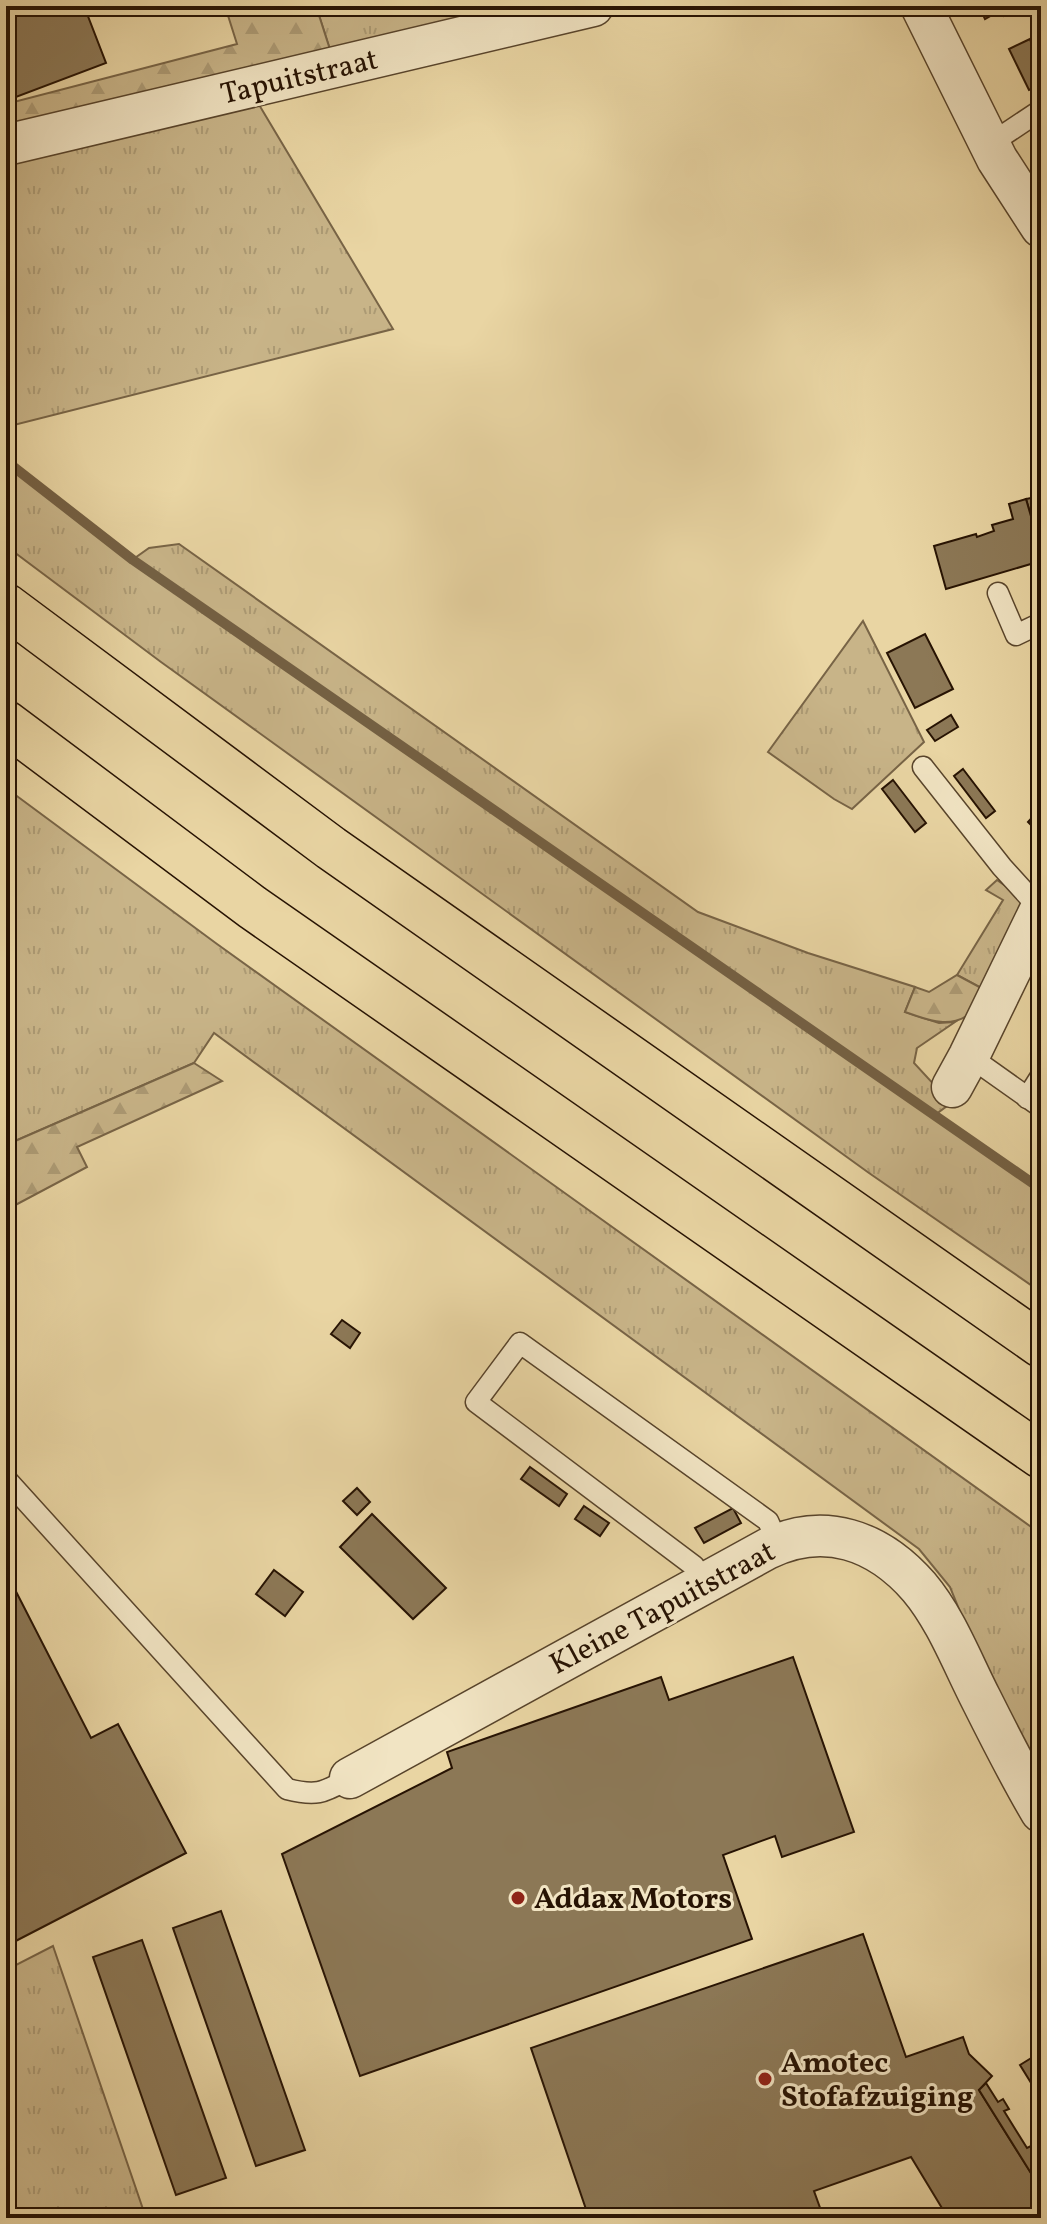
<svg xmlns="http://www.w3.org/2000/svg" width="1047" height="2224" viewBox="0 0 1047 2224" font-family="Vollkorn,serif">
<style>
.grass{fill:url(#grass-tufts);stroke:#786446;stroke-width:2}
.forest{fill:url(#forest-firs);stroke:#786446;stroke-width:2}
.lines{fill:none;stroke-linecap:round;stroke-linejoin:round}
.stream{stroke:#746043;stroke-width:10}
.building{fill:#8c7856;stroke:#271303;stroke-width:2}
.lane-casing{stroke:#58442b;stroke-width:23}
.street-casing{stroke:#58442b;stroke-width:43}
.highway-casing{stroke:#271303;stroke-width:47}
.lane{stroke:#f1e4c3;stroke-width:20}
.street{stroke:#f1e4c3;stroke-width:40}
.highway{stroke:#e9d5a3;stroke-width:44}
.poi-dot{fill:#8f2418;stroke:#f1e4c3;stroke-width:3}
.labels{text-anchor:middle;stroke-width:6;stroke-linejoin:round;paint-order:stroke}
.street-label{font-size:30px;fill:#271303;stroke:#f1e4c3}
.poi-label{font-size:30px;font-weight:bold;fill:#271303;stroke:#f1e4c3;text-anchor:start}
</style>
<defs>
<pattern id="grass-tufts" width="24" height="20" patternUnits="userSpaceOnUse" patternTransform="scale(2)"><rect width="24" height="20" fill="#c8b488"/><path d="M3 7l-1-3M5 7V3M7 7l1-3M15 17l-1-3M17 17v-4M19 17l1-3" fill="none" stroke="#ac9a74"/></pattern>
<pattern id="forest-firs" width="22" height="20" patternUnits="userSpaceOnUse" patternTransform="scale(2)"><rect width="22" height="20" fill="#c8b488"/><path d="M5 1l3.5 6h-7zM16 11l3.5 6h-7z" fill="#ac9a74"/></pattern>
</defs>
<rect width="100%" height="100%" fill="#e9d5a3"/>
<filter id="stains"><feTurbulence type="fractalNoise" baseFrequency=".0025" numOctaves="4"/><feColorMatrix values="0 0 0 0 .2 0 0 0 0 .09 0 0 0 0 .02 0 0 0 .5 -.17"/></filter>
<radialGradient id="worn" r=".72"><stop offset=".6" stop-color="#630" stop-opacity="0"/><stop offset="1" stop-color="#630" stop-opacity=".3"/></radialGradient>
<g class="grass">
<polygon points="316,6 557,6 334,62"/>
<polygon points="255,98 393,329 6,427 6,157"/>
<polygon points="6,461 132,560 149,548 179,544 698,912 808,953 915,987 905,1012 939,1023 955,1022 917,1048 914,1063 951,1103 935,1115 1041,1189 1041,1292 869,1173 161,662 6,546"/>
<polygon points="863,621 924,742 852,809 834,799 768,752"/>
<polygon points="6,788 217,944 1041,1534 1041,1783 1004,1720 950,1587 919,1549 214,1033 194,1063 6,1145"/>
<polygon points="997,880 1021,897 1025,906 985,990 957,975 1003,900 986,890"/>
<polygon points="53,1946 146,2218 6,2218 6,1970"/>
</g>
<g class="forest">
<polygon points="225,6 316,6 334,62 6,135 6,104 237,44"/>
<path d="M 957,975 L 985,990 C 981,996 977,1006 972,1012 C 952,1030 927,1020 905,1012 L 915,987 L 929,992 Z"/>
<polygon points="194,1063 222,1081 77,1147 87,1167 6,1210 6,1145"/>
</g>
<g class="lines">
<polyline class="stream" points="6,461 133,560 1041,1189"/>
</g>
<g class="building">
<polygon points="6,6 84,6 106,63 8,100 6,94"/>
<polygon points="979,6 1025,6 1004,16 1001,10 985,19"/>
<polygon points="1041,37 1041,85 1029,90 1009,49 1030,39 1031,42"/>
<polygon points="1041,496 1041,536 1037,537 1026,499"/>
<polygon points="1026,499 1037,537 1041,536 1041,561 946,589 934,546 976,534 977,537 994,531 992,525 1013,519 1009,504"/>
<polygon points="925,634 953,689 915,708 887,653"/>
<polygon points="951,715 958,727 935,741 927,730"/>
<polygon points="963,769 995,811 986,818 954,776"/>
<polygon points="893,780 926,823 915,832 882,789"/>
<polygon points="1041,780 1041,803 1032,794"/>
<polygon points="1037,812 1041,815 1041,835 1028,822"/>
<polygon points="342,1320 360,1333 350,1348 331,1334"/>
<polygon points="530,1467 567,1494 559,1506 521,1479"/>
<polygon points="357,1488 370,1502 357,1515 343,1501"/>
<polygon points="584,1506 609,1523 600,1536 575,1519"/>
<polygon points="733,1508 741,1523 704,1543 695,1528"/>
<polygon points="372,1514 446,1588 413,1619 340,1547"/>
<polygon points="274,1570 303,1592 285,1616 256,1594"/>
<polygon points="6,1572 91,1738 118,1724 186,1853 6,1946"/>
<polygon points="793,1657 854,1832 782,1857 775,1836 723,1855 752,1939 360,2076 282,1854 452,1768 447,1752 661,1677 669,1700"/>
<polygon points="221,1911 305,2150 256,2166 173,1928"/>
<polygon points="863,1934 906,2057 963,2037 969,2054 992,2076 979,2090 1041,2189 1041,2218 948,2218 911,2157 814,2191 823,2216 816,2218 589,2218 531,2048"/>
<polygon points="142,1940 226,2178 176,2195 93,1957"/>
<polygon points="1041,2052 1041,2099 1020,2065"/>
<polygon points="986,2083 998,2102 1003,2099 1009,2109 1004,2111 1027,2148 1033,2145 1038,2154 1041,2152 1041,2174 1034,2178 979,2090"/>
</g>
<g class="lines">
<defs>
<g id="lane">
<polyline points="990,144 1041,110"/>
<polyline points="998,593 1016,635 1041,623"/>
<polyline points="923,767 1002,867 1040,909"/>
<polyline points="969,1056 1041,1107"/>
<polyline points="1027,1098 1041,1076"/>
<path d="M 6,1479 L 287,1789 C 318,1797 324,1792 350,1778"/>
<polyline points="703,1583 694,1566 476,1402 520,1343 768,1521 778,1543"/>
</g>
<g id="street">
<polyline points="921,6 997,159 1041,227"/>
<polyline points="6,145 593,6"/>
<polyline points="952,1087 969,1056 1041,908"/>
<path d="M 350,1778 L 767,1549 C 824,1521 878,1540 919,1587 C 946,1619 962,1662 981,1699 C 1000,1737 1019,1775 1041,1812"/>
</g>
<g id="highway">
<polyline points="6,606 331,848 1041,1345"/>
<polyline points="6,723 252,907 1041,1456"/>
</g>
</defs>
<use href="#lane" class="lane-casing"/>
<use href="#street" class="street-casing"/>
<use href="#highway" class="highway-casing"/>
<use href="#lane" class="lane"/>
<use href="#street" class="street"/>
<use href="#highway" class="highway"/>
</g>
<g class="poi-dot">
<circle cx="518" cy="1898" r="8"/>
<circle cx="765" cy="2079" r="8"/>
</g>
<g class="labels">
<g class="street-label">
<text transform="translate(299 76) rotate(-13)" y="10">Tapuitstraat</text>
<text transform="translate(662 1607) rotate(-28)" y="10">Kleine Tapuitstraat</text>
</g>
<g class="poi-label">
<text x="534" y="1908">Addax Motors</text>
<text x="781" y="2072">Amotec<tspan x="781" dy="34">Stofafzuiging</tspan></text>
</g>
</g>
<rect width="1047" height="2224" fill="none" stroke="#e9d5a3" stroke-width="32"/>
<rect x="8" y="8" width="1031" height="2208" fill="none" stroke="#271303" stroke-width="4"/>
<rect x="16" y="16" width="1015" height="2192" fill="none" stroke="#271303" stroke-width="2"/>
<rect width="100%" height="100%" filter="url(#stains)"/>
<rect width="100%" height="100%" fill="url(#worn)"/>
</svg>
